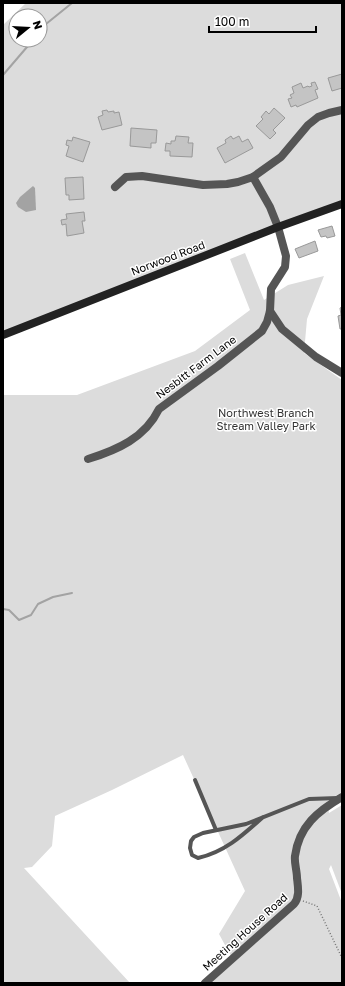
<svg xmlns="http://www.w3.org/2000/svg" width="345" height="986" viewBox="0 0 345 986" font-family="'Golos Text',sans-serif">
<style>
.green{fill:#dcdcdc;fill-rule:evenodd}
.water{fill:#a3a3a3}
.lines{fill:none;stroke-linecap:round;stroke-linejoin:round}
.stream{stroke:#a3a3a3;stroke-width:2}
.building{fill:#c4c4c4;stroke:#999}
.path{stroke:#777;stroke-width:1.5;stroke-dasharray:1 2;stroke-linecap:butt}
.lane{stroke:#555;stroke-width:4}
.street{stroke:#555;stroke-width:8}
.secondary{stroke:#222;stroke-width:8}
.labels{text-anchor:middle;stroke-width:3;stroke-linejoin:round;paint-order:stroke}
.street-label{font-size:11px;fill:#000;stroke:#fff}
.park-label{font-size:11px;fill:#333;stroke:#fff}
</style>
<rect width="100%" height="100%" fill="#fff"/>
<g class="green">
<path d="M 26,3 L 342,3 L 342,204 L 3,335 L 3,25 ZM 16,16 L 40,16 L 40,40 L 16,40 Z"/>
<polygon points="245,253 264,300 288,285 324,276 307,319 304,353 342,380 342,792 327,801 329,813 342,805 342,894 331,865 329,869 342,903 342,983 200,983 231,956 219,934 245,891 183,755 112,790 55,816 52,846 32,867 24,868 130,983 3,983 3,395 77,395 195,351 250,310 230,259"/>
</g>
<polygon class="water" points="33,186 35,188 36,210 26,212 18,207 16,203 20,197"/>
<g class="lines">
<g class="stream">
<polyline points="40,31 46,24 72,3"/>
<polyline points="3,75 33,40"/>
<polyline points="3,609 9,610 19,620 31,615 38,604 53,597 72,593"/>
</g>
</g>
<g class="building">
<polygon points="342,74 342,88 332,91 328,78"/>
<polygon points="315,82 318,89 315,90 318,98 297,107 296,105 291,107 288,99 292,98 290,95 294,93 292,87 301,83 303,88 308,86 309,87 312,86 311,83"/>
<polygon points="274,108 285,118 273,130 276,133 270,139 256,126 263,119 261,117 266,111 269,114"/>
<polygon points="107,110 108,112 114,111 114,113 119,112 122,125 102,130 98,117 103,115 102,111"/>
<polygon points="131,128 157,130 156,143 151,143 151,148 130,146"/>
<polygon points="176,136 189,137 188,143 193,143 192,157 170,156 170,151 165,151 166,143 171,144 171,141 175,141"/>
<polygon points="231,136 233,139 239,136 242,142 248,139 253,148 225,163 217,148 226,143 225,140"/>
<polygon points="73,137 90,142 83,162 66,156 69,146 66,145 67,140 72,141"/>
<polygon points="83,177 84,199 69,200 69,195 66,195 65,178"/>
<polygon points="84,212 85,221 82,221 84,233 67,236 66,224 62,225 61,220 67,219 66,214"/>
<polygon points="332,226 335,236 327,238 326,236 321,237 318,230"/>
<polygon points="315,241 318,251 299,258 295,249"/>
<polygon points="342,307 342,331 342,329 340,329 338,316 341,315 340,308"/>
</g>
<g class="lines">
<polyline class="path" points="303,901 317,906 342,958"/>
<g class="lane">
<polyline points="195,780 216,830"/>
<path d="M 263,817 C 243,835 225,852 198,858 L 192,855 L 190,848 L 191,841 L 194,837 L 203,833 L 246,824 L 309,799 L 338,798"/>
</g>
<g class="street">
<polyline points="115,187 126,177 142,176 203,185 227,184 238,182 253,177 281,157 308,125 318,117 329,113 342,110"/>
<polyline points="270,311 282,329 316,357 342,373"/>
<path d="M 88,459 C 117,450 145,438 159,409 L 218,366 L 262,331 L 267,322 L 270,311 L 271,289 L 285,267 L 286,256 L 278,227 L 270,207 L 253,177"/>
<path d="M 205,983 L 294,904 C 300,897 298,887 297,878 C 297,871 294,862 295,856 C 299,826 318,811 342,797"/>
</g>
<polyline class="secondary" points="3,335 278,227 342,204"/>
</g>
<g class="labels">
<g class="street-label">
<text transform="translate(168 258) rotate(-21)" y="4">Norwood Road</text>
<text transform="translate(196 367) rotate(-37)" y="4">Nesbitt Farm Lane</text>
<text transform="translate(245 932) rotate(-42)" y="4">Meeting House Road</text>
</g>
<g class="park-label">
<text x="266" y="417">Northwest Branch<tspan x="266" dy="13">Stream Valley Park</tspan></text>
</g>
</g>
<rect width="345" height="986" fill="none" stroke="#000000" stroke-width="8"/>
<g transform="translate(28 28) rotate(72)"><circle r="19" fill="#ffffff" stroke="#999999"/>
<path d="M0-3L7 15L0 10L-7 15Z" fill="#000000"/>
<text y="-6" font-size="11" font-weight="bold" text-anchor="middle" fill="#000000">N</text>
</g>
<path d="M209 26v6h107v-6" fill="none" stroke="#000000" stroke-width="2"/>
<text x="215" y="26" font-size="12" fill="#000000" stroke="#ffffff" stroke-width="3" paint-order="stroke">100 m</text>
</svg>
